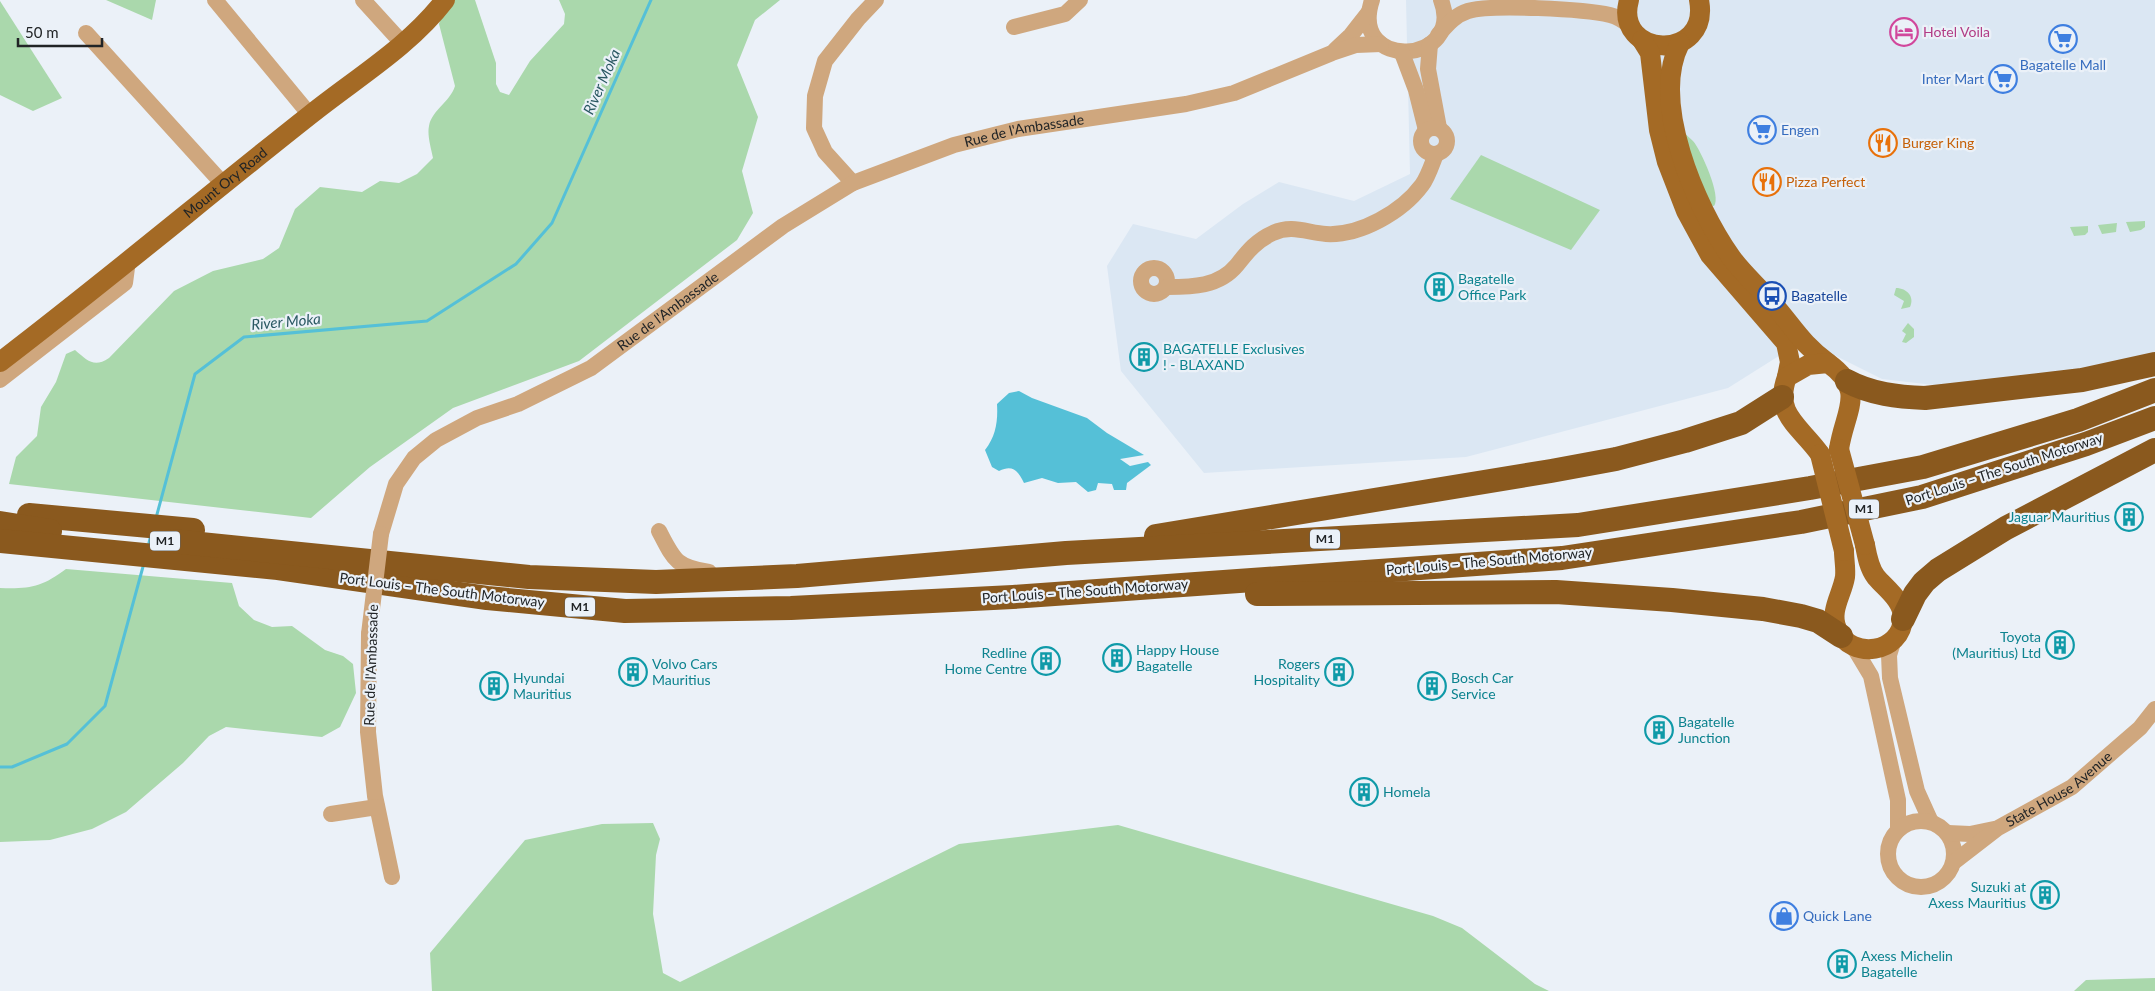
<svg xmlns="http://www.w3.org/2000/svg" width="2155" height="991" viewBox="0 0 2155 991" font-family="Lato,sans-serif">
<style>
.built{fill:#dbe7f3}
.green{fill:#aad8ac}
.water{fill:#55c0d7}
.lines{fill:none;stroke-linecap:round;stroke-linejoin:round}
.stream{stroke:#55c0d7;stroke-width:3}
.minor{stroke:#cfa77e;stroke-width:16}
.major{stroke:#a46a25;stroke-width:20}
.highway{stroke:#8a591e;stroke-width:24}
.minor-bridge{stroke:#cfa77e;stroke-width:16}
.major-bridge{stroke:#a46a25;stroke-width:20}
.labels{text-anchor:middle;stroke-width:4.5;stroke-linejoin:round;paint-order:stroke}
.shield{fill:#ebf1f8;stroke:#5e6265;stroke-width:1}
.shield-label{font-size:12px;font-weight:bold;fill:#212426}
.hotel-label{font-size:14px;fill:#b23c85;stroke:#ebf1f8;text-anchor:start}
.shop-label{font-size:14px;fill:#366cbe;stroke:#ebf1f8;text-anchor:start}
.street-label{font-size:14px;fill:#212426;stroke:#ebf1f8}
.food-label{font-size:14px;fill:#c56008;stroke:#ebf1f8;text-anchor:start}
.culture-label{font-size:14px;fill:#0d838f;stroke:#ebf1f8;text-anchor:start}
.transit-label{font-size:14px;fill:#164399;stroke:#ebf1f8;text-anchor:start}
.water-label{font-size:15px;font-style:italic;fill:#2a5862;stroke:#ebf1f8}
</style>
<rect width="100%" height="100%" fill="#ebf1f8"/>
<polygon class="built" points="1406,0 2155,0 2155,355 1968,389 1882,379 1804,340 1728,388 1466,457 1204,473 1121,371 1107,266 1133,224 1196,239 1243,204 1279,182 1354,201 1410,174"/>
<g class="green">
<polygon points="106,0 156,0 152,20"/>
<path d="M 454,0 L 475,0 L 496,63 L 496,84 L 500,92 L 509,95 L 530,61 L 564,24 L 565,14 L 559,0 L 780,0 L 755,20 L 737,65 L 758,117 L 742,171 L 753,213 L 737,240 L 579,361 L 453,408 L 370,467 L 311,518 L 9,484 L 16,457 L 37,436 L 41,407 L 56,382 L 66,354 L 75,350 C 88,361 94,368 109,358 L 174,291 L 213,271 L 263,259 L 279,248 L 295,209 L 320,187 L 362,192 L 380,181 L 399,183 L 417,174 L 433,158 C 431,148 427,135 429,126 C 432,110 450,102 455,86 L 439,24 L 442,14 Z"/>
<polygon points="0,1 62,98 33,111 0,95"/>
<path d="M 1681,130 C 1685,134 1689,137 1693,141 C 1701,150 1722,197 1714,206 L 1709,205 Z"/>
<polygon points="1481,155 1600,210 1571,250 1450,199"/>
<polygon points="2145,221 2145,227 2141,230 2130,232 2126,222"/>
<polygon points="2117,223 2116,232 2102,234 2098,225"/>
<polygon points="2088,226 2088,232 2085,235 2074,236 2070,227"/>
<path d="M 1896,288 C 1907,288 1915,297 1910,307 L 1901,309 L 1904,301 L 1894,295 Z"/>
<polygon points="1908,323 1914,329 1914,337 1906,343 1902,342 1906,334 1902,331"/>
<path d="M 66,569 L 232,583 L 239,606 L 254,620 L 272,627 L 292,626 L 325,650 L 343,656 L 353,664 L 356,693 L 340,727 L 322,737 L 226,727 L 209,736 L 183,763 L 126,812 L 92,829 L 50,840 L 0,842 L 0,588 C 30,589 42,587 66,569 Z"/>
<polygon points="653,823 660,839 656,855 653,914 663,973 680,982 959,844 1118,825 1433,916 1462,928 1535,984 1549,991 432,991 430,953 525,840 602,824"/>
<polygon points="2155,978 2155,991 2074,991 2086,980"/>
</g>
<path class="water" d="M 1019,391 L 1032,398 L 1087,418 L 1107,433 L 1144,455 L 1120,459 L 1130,466 L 1148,462 L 1151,465 L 1127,483 L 1126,490 L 1114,490 L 1112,484 L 1098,483 L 1096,490 L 1088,492 L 1076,482 L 1058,483 L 1042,478 L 1024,483 C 1018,471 1013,464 999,471 L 992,467 L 985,450 C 996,436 998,421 997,404 L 1009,393 Z"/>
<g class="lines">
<g class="stream">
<polyline points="156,518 195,374 244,337 427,321 516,264 552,223 651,0"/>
<polyline points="148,547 151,534"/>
<polyline points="0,767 12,767 67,744 105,706 144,563"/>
</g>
<g class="minor">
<polyline points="215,0 310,115"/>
<polyline points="363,0 403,44"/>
<path d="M 1372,0 C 1348,72 1466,65 1441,0"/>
<polyline points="1014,27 1065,14 1080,0"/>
<polyline points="86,33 224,185"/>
<path d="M 1438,35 C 1447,25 1455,15 1468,11 C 1491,4 1585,9 1610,15 C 1618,17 1624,21 1630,26"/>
<polyline points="1430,44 1428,69 1439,128"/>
<polyline points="1335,50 1351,35 1369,12"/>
<polyline points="1402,53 1416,90 1426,130"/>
<circle cx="1434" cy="141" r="13"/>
<polyline points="853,183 825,152 814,128 815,96 825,61 858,19 876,0"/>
<circle cx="1154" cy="281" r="13"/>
<path d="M 1167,287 C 1192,287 1219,287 1237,265 C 1248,251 1257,240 1273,233 C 1292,224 1308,233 1326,234 C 1360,236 1402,212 1422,185 C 1428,177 1432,164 1436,154"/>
<polyline points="0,380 125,283 128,260"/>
<path d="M 659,531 C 674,560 676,567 709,572"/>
<path id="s1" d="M 381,534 L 396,484 L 414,458 L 436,440 L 477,418 L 518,404 L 591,368 L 783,226 L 853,183 L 954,145 L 1018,129 L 1186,104 L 1234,93 L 1332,53 L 1356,45 L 1381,44"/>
<polyline points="369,634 368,732 375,796 392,877"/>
<polyline points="1894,639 1889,655 1890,678 1917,791 1931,822"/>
<polyline points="1853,646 1871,676 1898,800 1898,830"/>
<polyline points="331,814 377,807"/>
<circle cx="1921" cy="854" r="33"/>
<polyline points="1948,833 1970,834 1994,829"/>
<path id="s2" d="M 1954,862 L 1998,828 L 2072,787 L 2140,728 L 2155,709"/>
</g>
<g class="major">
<path d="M 1629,0 C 1613,58 1711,63 1699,0"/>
<polyline points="1642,40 1650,53 1659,130 1667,162 1686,211 1710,255 1786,343 1790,362 1787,377"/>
<path d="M 1680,43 C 1650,102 1695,206 1731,257 C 1743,274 1760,288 1774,305 C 1794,328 1802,344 1828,363"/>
<path id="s3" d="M 0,362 C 105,282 206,197 310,115 C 356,78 409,47 445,0"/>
<path d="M 1820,454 C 1800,426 1773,414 1787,377 L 1808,365 L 1828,363 C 1867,391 1845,410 1839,449"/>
<path d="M 1844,551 C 1844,559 1846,569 1845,577 C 1842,595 1829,611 1837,629 C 1851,661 1902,653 1903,618 C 1903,600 1886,589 1876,577 C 1869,568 1867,556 1865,545"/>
</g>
<g class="highway">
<path d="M 1847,381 C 1871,394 1898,397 1925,398 L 2082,380 L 2155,364"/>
<polyline points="29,515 193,530"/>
<polyline points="0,523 50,531"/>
<polyline points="1156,536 1551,471 1616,459 1685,441 1741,423 1782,397"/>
<polyline points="0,541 278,568 487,598 625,611 791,608 1013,597 1562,558 1801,522 1922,497 2086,444 2155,418"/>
<polyline points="171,541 529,577 656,582 797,576 1066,553 1578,525 1810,488 1923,467 2078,420 2155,390"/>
<polyline points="1257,594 1556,592 1672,600 1763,609 1801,616 1818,621 1841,636"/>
<polyline points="1903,619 1915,594 1924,582 1938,570 2006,528 2155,450"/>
</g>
<polyline class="minor-bridge" points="369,634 381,534"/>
<g class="major-bridge">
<polyline points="1839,449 1865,545"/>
<polyline points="1820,454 1844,551"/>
</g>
</g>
<defs>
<symbol id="hotel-ring" viewBox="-11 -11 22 22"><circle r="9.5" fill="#ebf1f8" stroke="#d1479c" stroke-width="1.5"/><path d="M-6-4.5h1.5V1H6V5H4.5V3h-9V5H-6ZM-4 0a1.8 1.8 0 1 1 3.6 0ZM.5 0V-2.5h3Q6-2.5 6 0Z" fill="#d1479c"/></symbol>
<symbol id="supermarket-ring" viewBox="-11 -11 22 22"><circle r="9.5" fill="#ebf1f8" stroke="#3f7fe0" stroke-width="1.5"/><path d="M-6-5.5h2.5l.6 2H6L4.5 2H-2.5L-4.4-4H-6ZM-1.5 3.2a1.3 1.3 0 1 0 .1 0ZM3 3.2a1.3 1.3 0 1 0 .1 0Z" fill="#3f7fe0"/></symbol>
<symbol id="restaurant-ring" viewBox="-11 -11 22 22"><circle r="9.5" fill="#ebf1f8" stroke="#e8710a" stroke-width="1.5"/><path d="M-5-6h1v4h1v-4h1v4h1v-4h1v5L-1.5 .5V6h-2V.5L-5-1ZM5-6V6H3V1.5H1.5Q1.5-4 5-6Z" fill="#e8710a"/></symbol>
<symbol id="building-ring" viewBox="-11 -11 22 22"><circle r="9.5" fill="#ebf1f8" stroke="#0f9aa8" stroke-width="1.5"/><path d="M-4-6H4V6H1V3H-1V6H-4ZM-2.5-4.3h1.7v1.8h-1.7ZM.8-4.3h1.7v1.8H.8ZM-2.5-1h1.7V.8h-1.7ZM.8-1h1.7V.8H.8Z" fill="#0f9aa8"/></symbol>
<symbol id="bus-ring" viewBox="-11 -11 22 22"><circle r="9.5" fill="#ebf1f8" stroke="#1a4fb4" stroke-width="1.5"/><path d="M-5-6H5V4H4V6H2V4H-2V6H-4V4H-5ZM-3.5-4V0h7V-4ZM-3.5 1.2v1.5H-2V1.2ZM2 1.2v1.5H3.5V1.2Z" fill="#1a4fb4"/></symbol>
<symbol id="shop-ring" viewBox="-11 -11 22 22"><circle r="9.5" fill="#ebf1f8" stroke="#3f7fe0" stroke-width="1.5"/><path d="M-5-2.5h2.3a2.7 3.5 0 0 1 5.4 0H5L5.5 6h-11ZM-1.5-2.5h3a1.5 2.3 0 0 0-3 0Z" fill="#3f7fe0"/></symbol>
</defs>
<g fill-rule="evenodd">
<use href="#hotel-ring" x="1888" y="16" width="32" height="32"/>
<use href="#supermarket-ring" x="2047" y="23" width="32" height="32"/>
<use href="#supermarket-ring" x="1987" y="63" width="32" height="32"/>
<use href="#supermarket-ring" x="1746" y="114" width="32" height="32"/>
<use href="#restaurant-ring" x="1867" y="127" width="32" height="32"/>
<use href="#restaurant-ring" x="1751" y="166" width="32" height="32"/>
<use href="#building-ring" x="1423" y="271" width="32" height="32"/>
<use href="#bus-ring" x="1756" y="280" width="32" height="32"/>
<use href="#building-ring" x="1128" y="341" width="32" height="32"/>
<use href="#building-ring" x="2113" y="501" width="32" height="32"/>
<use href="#building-ring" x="2044" y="629" width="32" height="32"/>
<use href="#building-ring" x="1101" y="642" width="32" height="32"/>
<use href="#building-ring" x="1030" y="645" width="32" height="32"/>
<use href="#building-ring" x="617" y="656" width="32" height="32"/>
<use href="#building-ring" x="1323" y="656" width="32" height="32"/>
<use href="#building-ring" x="478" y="670" width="32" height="32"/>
<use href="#building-ring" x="1416" y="670" width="32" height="32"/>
<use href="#building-ring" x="1643" y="714" width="32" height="32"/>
<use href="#building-ring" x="1348" y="776" width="32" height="32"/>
<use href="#building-ring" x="2029" y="879" width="32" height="32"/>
<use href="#shop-ring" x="1768" y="900" width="32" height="32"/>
<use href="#building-ring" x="1826" y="948" width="32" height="32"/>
</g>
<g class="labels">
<g class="shield">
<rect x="1849" y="499.5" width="30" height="19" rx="4"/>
<rect x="1310" y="529.5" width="30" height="19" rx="4"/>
<rect x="150" y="531.5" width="30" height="19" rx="4"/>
<rect x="565" y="597.5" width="30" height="19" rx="4"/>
</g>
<g class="shield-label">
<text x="1864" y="513">M1</text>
<text x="1325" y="543">M1</text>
<text x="165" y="545">M1</text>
<text x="580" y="611">M1</text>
</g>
<g class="hotel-label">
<text x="1923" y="37">Hotel Voila</text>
</g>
<g class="shop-label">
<text x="2063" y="70" text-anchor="middle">Bagatelle Mall</text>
<text x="1984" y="84" text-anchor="end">Inter Mart</text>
<text x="1781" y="135">Engen</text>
<text x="1803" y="921">Quick Lane</text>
</g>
<g class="street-label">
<text dy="5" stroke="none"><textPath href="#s1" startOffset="784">Rue de l'Ambassade</textPath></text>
<text dy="5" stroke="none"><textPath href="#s3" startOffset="288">Mount Ory Road</textPath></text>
<text dy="5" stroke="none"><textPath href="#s1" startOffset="379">Rue de l'Ambassade</textPath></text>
<text transform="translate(2004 469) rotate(-18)" y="5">Port Louis – The South Motorway</text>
<text transform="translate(1489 561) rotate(-5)" y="5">Port Louis – The South Motorway</text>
<text transform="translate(442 590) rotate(7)" y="5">Port Louis – The South Motorway</text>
<text transform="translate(1085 591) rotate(-4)" y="5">Port Louis – The South Motorway</text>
<text transform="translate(371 665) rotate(-88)" y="5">Rue de l'Ambassade</text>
<text dy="5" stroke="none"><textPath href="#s2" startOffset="128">State House Avenue</textPath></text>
</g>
<g class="food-label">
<text x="1902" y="148">Burger King</text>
<text x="1786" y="187">Pizza Perfect</text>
</g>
<g class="culture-label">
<text x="1458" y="284">Bagatelle<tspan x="1458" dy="16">Office Park</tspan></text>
<text x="1163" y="354">BAGATELLE Exclusives<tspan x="1163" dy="16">! - BLAXAND</tspan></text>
<text x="2110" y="522" text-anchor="end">Jaguar Mauritius</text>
<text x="2041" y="642" text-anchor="end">Toyota<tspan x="2041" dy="16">(Mauritius) Ltd</tspan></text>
<text x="1136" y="655">Happy House<tspan x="1136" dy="16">Bagatelle</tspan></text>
<text x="1027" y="658" text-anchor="end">Redline<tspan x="1027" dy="16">Home Centre</tspan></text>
<text x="652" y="669">Volvo Cars<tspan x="652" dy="16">Mauritius</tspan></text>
<text x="1320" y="669" text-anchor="end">Rogers<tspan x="1320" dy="16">Hospitality</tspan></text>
<text x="513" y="683">Hyundai<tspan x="513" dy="16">Mauritius</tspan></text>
<text x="1451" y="683">Bosch Car<tspan x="1451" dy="16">Service</tspan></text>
<text x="1678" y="727">Bagatelle<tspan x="1678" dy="16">Junction</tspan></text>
<text x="1383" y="797">Homela</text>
<text x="2026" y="892" text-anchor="end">Suzuki at<tspan x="2026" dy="16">Axess Mauritius</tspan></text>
<text x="1861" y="961">Axess Michelin<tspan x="1861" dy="16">Bagatelle</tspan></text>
</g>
<g class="transit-label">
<text x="1791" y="301">Bagatelle</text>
</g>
<g class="water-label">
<text transform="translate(602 82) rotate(-66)" y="5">River Moka</text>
<text transform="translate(286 322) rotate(-5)" y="5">River Moka</text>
</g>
</g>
<path d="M18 38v8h84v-8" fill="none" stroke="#212426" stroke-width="2.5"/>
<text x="25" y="38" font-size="15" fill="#212426" stroke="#ebf1f8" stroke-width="4" paint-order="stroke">50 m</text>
</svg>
